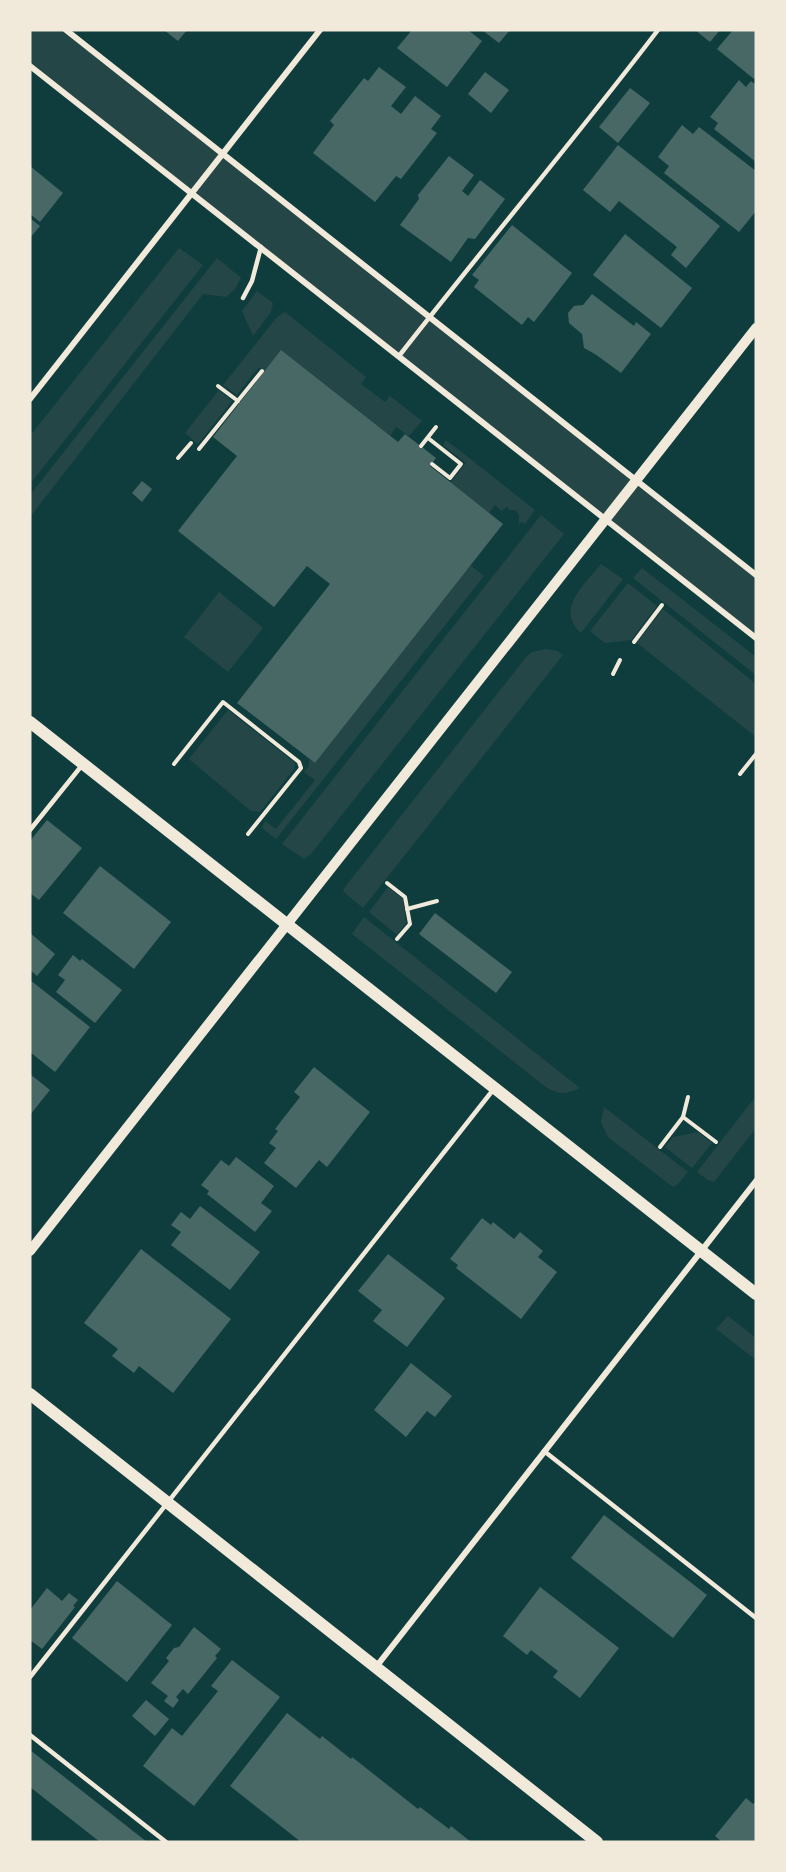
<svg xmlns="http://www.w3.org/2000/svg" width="786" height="1872" viewBox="0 0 786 1872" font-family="'Nunito Sans',sans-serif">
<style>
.green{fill:#244646}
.building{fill:#486865}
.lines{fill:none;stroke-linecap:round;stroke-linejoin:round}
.path{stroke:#f1e9da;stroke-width:4}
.service{stroke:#f1e9da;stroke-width:4.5}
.minor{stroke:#f1e9da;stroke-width:6}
.tertiary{stroke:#f1e9da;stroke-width:10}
.secondary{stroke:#f1e9da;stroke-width:12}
</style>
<rect width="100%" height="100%" fill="#0f3d3e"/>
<g class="green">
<polygon points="30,30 66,30 756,575 756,638 30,66"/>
<polygon points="179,248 203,265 30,484 30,436"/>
<polygon points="217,258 241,278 235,289 226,297 203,294 30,517 30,495"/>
<polygon points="257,291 273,303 271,312 253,336 242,311"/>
<polygon points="285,312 366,377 361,384 385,402 390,396 422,421 409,436 396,427 390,436 281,351 265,371 259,367 237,395 223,385 277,317"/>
<polygon points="219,390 232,401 198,444 185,433"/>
<polygon points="446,440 535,510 525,524 522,522 519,524 519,515 515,510 509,510 507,507 501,511 495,505 489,513 450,483 466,463 443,445"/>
<polygon points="541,515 564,534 311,854 304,859 282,844"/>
<path d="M 601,564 L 623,579 L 581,633 C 555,609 585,584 601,564 Z"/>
<polygon points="470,565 484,576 276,839 262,828 265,821 276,829 315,780 304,772 309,766 309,759 315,763"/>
<polygon points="642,568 756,657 756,675 633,578"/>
<polygon points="628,583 657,606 631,640 605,643 590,631"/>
<polygon points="219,592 263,628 228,672 184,637"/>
<polygon points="663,609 756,684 756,737 637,643"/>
<polygon points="546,649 558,651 563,655 363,908 345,893 343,891 345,887 527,656 532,652"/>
<polygon points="228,710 295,763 294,769 260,812 251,811 189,759"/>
<polygon points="388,887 403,899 406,923 397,935 369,912"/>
<path d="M 364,917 L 580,1088 C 567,1094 560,1095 547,1088 L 352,934 Z"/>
<polygon points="756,1096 756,1128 714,1182 708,1180 697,1172"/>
<polygon points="604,1107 688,1172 678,1184 673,1187 608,1137 601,1122"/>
<polygon points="698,1132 712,1143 692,1168 665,1147 673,1137"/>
<polygon points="728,1316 756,1338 756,1360 716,1329"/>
</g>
<g class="building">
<polygon points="164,30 187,30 178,41"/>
<polygon points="412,30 468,30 482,41 447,87 397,48"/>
<polygon points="482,30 510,30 499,43"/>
<polygon points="695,30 720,30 710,42"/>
<polygon points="733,30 756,30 756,77 754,79 717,49"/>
<polygon points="379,67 406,87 391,106 401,114 415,96 441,116 431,129 437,133 401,179 396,176 375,202 313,153 334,125 330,121 364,78 368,81"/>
<polygon points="485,72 509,90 491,113 468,94"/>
<polygon points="739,80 746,87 751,81 756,85 756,162 714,129 718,123 710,117"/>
<polygon points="630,88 650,103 618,143 599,127"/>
<polygon points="682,125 693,134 699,127 756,171 756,211 739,232 664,173 669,166 658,157"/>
<polygon points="618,145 720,226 686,268 671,255 677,247 619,201 610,212 583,190"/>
<polygon points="449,156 474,175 462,191 468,196 480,180 505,199 475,239 468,238 451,262 400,225 419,199 418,195"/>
<polygon points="30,166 63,193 40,222 30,214"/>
<polygon points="30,218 40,226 30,238"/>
<polygon points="512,225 572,273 534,322 528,317 522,325 474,287 479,280 472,275"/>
<polygon points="625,234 692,288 661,328 593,275"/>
<polygon points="592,294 634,326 636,322 651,334 621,373 595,354 584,348 582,334 569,323 568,313 574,306 583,305"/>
<polygon points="281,350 398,442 405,434 436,458 430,466 503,524 315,763 237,703 330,584 307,566 274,607 178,531 237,456 213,437"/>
<polygon points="142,481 152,489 142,502 132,493"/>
<polygon points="47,820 82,848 39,900 30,893 30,841"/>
<polygon points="100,866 171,922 134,969 63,913"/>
<polygon points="435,913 512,972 496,993 419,934"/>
<polygon points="30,933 55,954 37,976 30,970"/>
<polygon points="73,955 80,961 82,959 122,990 95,1023 56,992 65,980 58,975"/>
<polygon points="30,980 90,1027 55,1072 30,1052"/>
<polygon points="314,1067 370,1112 327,1167 319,1160 296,1188 264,1163 276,1148 269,1143 278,1131 275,1129 300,1097 294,1092"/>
<polygon points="30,1074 50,1090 30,1115"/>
<polygon points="236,1157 274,1186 261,1203 272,1211 255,1232 207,1194 209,1191 201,1185 221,1160 229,1166"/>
<polygon points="200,1206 260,1252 230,1290 171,1245 181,1232 171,1225 181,1212 190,1219"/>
<polygon points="482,1218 491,1225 493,1222 514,1239 520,1232 543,1251 538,1257 557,1272 521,1319 456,1268 458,1265 450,1259"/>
<polygon points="141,1249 231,1319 173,1393 139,1366 134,1373 112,1356 118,1349 84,1323"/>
<polygon points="388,1254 445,1298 407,1347 373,1321 382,1310 358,1291"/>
<polygon points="411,1363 452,1396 435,1417 427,1411 406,1437 374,1410"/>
<polygon points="604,1515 707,1595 673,1638 571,1558"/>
<polygon points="117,1581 172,1625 127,1682 72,1638"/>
<polygon points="540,1587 619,1648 580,1698 553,1677 558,1671 531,1650 527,1655 503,1636"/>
<polygon points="47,1588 62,1601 69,1593 78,1600 73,1606 75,1607 42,1649 30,1640 30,1610"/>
<polygon points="194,1627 221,1649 215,1656 217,1658 188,1694 183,1689 176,1697 179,1700 173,1708 164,1701 168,1696 151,1683 169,1661 166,1658 174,1648 179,1647"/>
<polygon points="232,1660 280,1697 194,1806 143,1766 172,1728 182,1736 218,1691 211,1686"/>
<polygon points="146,1700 169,1719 155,1736 132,1716"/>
<polygon points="287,1713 320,1739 322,1736 351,1759 352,1757 418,1809 420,1807 449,1829 451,1826 471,1842 301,1842 230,1786"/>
<polygon points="30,1750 147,1842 100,1842 30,1787"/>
<polygon points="746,1798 753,1804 756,1801 756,1842 722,1842 715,1836"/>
</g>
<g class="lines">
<g class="path">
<polyline points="218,386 238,401"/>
<polyline points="428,438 461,464 450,478 432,464"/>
<polyline points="421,446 436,427"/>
<polyline points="199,449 262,371"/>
<polyline points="178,458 191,443"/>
<polyline points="634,642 662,605"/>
<polyline points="613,674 620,660"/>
<polyline points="174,764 223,702 299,762 301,768 248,834"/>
<polyline points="740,774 756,754"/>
<polyline points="387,883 405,897 410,924 397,939"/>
<polyline points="407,909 437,901"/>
<polyline points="683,1117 688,1097"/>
<polyline points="660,1147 683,1117 716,1142"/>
</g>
<g class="service">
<polyline points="243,298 252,281 261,247"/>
<path d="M 399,356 C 484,247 574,140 658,30"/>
<polyline points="30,830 83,764"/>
<polyline points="544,1451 756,1618"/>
<polyline points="30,1677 493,1090"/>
<polyline points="30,1735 166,1842"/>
</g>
<g class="minor">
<polyline points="66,30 756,575"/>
<polyline points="30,66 756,638"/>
<polyline points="30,399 320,30"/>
<polyline points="376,1667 756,1181"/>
</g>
<polyline class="tertiary" points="30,1251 756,328"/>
<g class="secondary">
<polyline points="30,722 756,1294"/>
<polyline points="30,1394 597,1842"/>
</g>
</g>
<rect width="786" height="1872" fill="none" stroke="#f1e9da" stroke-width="63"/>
</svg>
